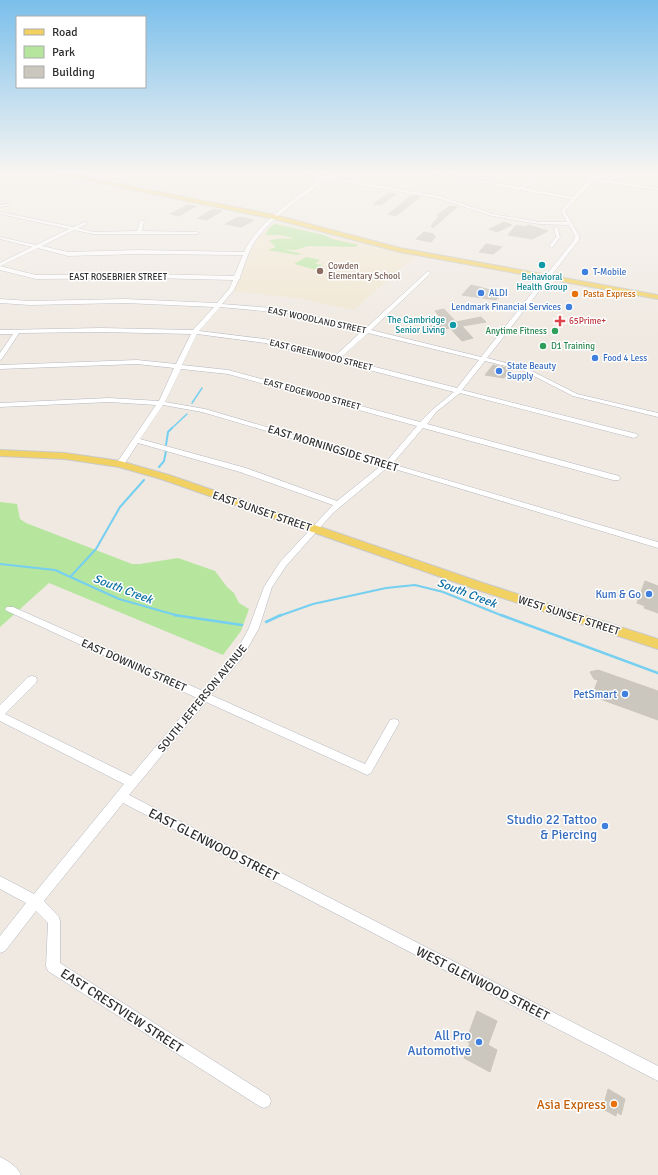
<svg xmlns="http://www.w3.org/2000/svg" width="658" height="1175" viewBox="0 0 658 1175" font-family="Signika,sans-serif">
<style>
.education{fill:#f0e6d1}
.green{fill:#b6e59e}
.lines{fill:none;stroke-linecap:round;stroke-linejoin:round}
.stream-far2{stroke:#75cff0;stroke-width:1.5}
.stream-far1{stroke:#75cff0;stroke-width:2}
.stream{stroke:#75cff0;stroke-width:2.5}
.building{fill:#cbc7bf;stroke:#cbc5ba}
.minor-casing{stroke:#b4b7c1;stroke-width:1}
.major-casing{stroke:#c9c9c9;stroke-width:2}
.minor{fill:#fff;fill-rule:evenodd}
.major{fill:#f2d163;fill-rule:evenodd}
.culture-dot{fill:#0f9aa8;stroke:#fff;stroke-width:1.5}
.education-dot{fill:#8d6e63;stroke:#fff;stroke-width:1.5}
.shop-dot{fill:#3f7fe0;stroke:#fff;stroke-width:1.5}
.food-dot{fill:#e8710a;stroke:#fff;stroke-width:1.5}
.health-dot{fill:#e0444e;stroke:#fff;stroke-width:1.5}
.leisure-dot{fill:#2e9e5b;stroke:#fff;stroke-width:1.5}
.labels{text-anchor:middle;stroke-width:3;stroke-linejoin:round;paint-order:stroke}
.far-education-label{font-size:9px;fill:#785e54;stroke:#fff;text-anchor:start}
.far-shop-label{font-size:9px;fill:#366cbe;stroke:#fff;text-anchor:start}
.far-street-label{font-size:9px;fill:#2e2e2e;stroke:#fff}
.far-culture-label{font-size:9px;fill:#0d838f;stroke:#fff}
.far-food-label{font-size:9px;fill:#c56008;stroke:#fff;text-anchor:start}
.far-health-label{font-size:9px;fill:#be3a42;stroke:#fff;text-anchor:start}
.far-leisure-label{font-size:9px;fill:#27864d;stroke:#fff;text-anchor:end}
.street-label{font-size:11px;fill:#2e2e2e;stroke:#fff}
.shop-label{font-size:11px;fill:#366cbe;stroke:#fff;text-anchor:end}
.water-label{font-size:12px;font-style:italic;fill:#0d6fa3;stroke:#fff}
.near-shop-label{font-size:13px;fill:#366cbe;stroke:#fff;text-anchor:end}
.near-street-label{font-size:13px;fill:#2e2e2e;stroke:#fff}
.near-food-label{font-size:13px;fill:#c56008;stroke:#fff;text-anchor:end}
</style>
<rect width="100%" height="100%" fill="#efe9e1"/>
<polygon class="education" points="274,222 389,250 416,255 354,310 296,298 233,291 257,239"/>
<g class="green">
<path d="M 275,224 L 324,235 L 332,239 L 359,245 L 355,247 L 309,246 L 294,250 L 283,249 L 302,254 L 297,255 L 268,250 L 276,247 L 269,241 C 278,237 285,240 294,238 L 280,235 L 265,235 L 270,227 Z"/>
<polygon points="306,257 320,260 315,264 323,265 317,270 294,264"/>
<polygon points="0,502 17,504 20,519 26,523 132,564 140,564 178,558 215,571 227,587 234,593 239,603 249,609 241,631 223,655 49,583 0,627"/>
</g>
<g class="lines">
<g class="stream-far2">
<polyline points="192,403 202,388"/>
<polyline points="171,429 187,414"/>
</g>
<g class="stream-far1">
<polyline points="166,445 168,432 172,428"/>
<polyline points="159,467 164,461 166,451"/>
<polyline points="0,564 55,570 119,599 179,616"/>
<polyline points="71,576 96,549 120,507 144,480"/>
<polyline points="279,616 313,604 386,588 415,585 443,592 503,616"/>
</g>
<g class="stream">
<polyline points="174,615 242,625"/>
<polyline points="501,615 658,673"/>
<polyline points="266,622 281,615"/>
</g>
</g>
<g class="building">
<polygon points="388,193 396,194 381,205 373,204"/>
<polygon points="412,195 420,197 396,216 388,214"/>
<polygon points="187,205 196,206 179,216 170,214"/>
<polygon points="450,206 457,207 433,228 431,226 439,216 437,215"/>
<polygon points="213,209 222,211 207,220 198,218"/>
<polygon points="238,217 245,218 254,220 241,227 225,224"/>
<polygon points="504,222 512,225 497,232 489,229"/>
<polygon points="516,225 524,227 529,225 548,231 532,239 508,235"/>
<polygon points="424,232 434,234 432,236 436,236 431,242 416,239"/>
<polygon points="486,244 502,247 493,254 479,252"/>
<polygon points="471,285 491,290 505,292 496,300 462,295"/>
<polygon points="444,309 456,322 481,317 486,322 462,326 473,338 462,341 450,328 424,332 419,328 445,323 435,311"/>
<polygon points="493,365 511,369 504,378 485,375"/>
<polygon points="645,581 658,586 658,613 644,608 645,606 637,603"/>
<polygon points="598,670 658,691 658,720 592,696 598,680 594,679 590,672"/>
<polygon points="477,1011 497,1021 488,1045 497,1050 490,1072 464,1058 470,1043 466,1041"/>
<polygon points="608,1089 625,1099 621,1115 617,1112 616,1116 603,1109"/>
</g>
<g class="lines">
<defs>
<g id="minor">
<polygon points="130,174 135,174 113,185 109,184"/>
<path d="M 302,174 L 324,176 L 327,174 L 332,174 L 329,177 L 438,196 L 493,214 L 539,222 L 567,222 L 561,211 L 571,199 L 431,174 L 440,174 L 520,187 L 536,174 L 540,174 L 524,188 L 573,197 L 594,174 L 598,174 L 595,178 L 658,188 L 658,190 L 593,181 L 565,211 L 579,236 L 579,240 L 487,358 L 526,368 L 577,394 L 658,413 L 658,417 L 573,396 L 522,370 L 485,361 L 462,390 L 637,434 L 638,436 L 634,438 L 460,393 L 436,412 L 427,424 L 619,476 L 620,478 L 619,480 L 613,480 L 423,428 L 392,464 L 658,542 L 658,548 L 388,467 L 333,513 L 286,566 L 272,587 L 259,628 L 242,658 L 211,695 L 365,764 L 390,720 L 394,719 L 398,720 L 399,723 L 371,773 L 367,775 L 363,773 L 206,702 L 129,795 L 658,1066 L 658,1081 L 123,803 L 44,901 L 59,917 L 60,921 L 60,963 L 269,1096 L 271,1101 L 269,1106 L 264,1108 L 259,1106 L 48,971 L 46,966 L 48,923 L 36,911 L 5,951 L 0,953 L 0,936 L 26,903 L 0,889 L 0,876 L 34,894 L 124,784 L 0,721 L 0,705 L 28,677 L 32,676 L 36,677 L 37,680 L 36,683 L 5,714 L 131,776 L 197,698 L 7,611 L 5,609 L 7,607 L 13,607 L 203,691 L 236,652 L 249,628 L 264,587 L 280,562 L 333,505 L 240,472 L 138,443 L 123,466 L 117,466 L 116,464 L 156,405 L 109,402 L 0,407 L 0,403 L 109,398 L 159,401 L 174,368 L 137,364 L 0,369 L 0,365 L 137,360 L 176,364 L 191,334 L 101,332 L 19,333 L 2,359 L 0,360 L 0,353 L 13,334 L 0,334 L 0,330 L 101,328 L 193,330 L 214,307 L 125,303 L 30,305 L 0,303 L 0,299 L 30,301 L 125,299 L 217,303 L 229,289 L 233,280 L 150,278 L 36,279 L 0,270 L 0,263 L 32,247 L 0,239 L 0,237 L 36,245 L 69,229 L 0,214 L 0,212 L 73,227 L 85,222 L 87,223 L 87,224 L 78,228 L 93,232 L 137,231 L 140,221 L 142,220 L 144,221 L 142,231 L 197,232 L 199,233 L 197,234 L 93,234 L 74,230 L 42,246 L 68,252 L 139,250 L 244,252 C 257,222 296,198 322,178 ZM 326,179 L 437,198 L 492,216 L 539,224 L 569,225 L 575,236 L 574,240 L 481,357 L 371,330 L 430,274 L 431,273 L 428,271 L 365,329 L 285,309 L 222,304 L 234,290 L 239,279 L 241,278 L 240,277 C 245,264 249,248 258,237 C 276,214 303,197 326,179 ZM 38,248 L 68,256 L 139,254 L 243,255 L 234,276 L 150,274 L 36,275 L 0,266 ZM 220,307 L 285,313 L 362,331 L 334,357 L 265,339 L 199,331 ZM 368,333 L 479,360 L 457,388 L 340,358 ZM 197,334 L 265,343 L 454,392 L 432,410 L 420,422 L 228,370 L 182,365 ZM 181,369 L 228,374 L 417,426 L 386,462 L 205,409 L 165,402 ZM 163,405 L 202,412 L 382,465 L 337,501 L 246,468 L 140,439 Z"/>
<polygon points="655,174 658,174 658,176"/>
<polygon points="8,204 8,206 0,207 0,205"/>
<polygon points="556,227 558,228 560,237 552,248 549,246 556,237 554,228"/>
<path d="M 0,1157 C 8,1161 17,1166 21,1175 L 0,1175 Z"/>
</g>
<g id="major">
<polygon points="58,174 69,174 275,215 400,248 658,295 658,299 400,252 274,219"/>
<polygon points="0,450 65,453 120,461 169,475 483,583 658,639 658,649 475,589 161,479 119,467 65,459 0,456"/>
</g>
</defs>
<use href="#minor" class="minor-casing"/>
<use href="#major" class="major-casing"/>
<use href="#minor" class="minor"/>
<use href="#major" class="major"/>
</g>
<linearGradient id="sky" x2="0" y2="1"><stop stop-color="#7abfeb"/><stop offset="0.51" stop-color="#f8f5f2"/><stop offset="1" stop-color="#f8f5f2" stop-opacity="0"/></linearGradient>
<rect width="658" height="338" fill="url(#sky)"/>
<g class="culture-dot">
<circle cx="542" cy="265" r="4"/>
<circle cx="453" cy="325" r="4"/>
</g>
<circle class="education-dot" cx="320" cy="271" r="4"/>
<g class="shop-dot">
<circle cx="585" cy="272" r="4"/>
<circle cx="481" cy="293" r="4"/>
<circle cx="569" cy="307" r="4"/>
<circle cx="595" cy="358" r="4"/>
<circle cx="499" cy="371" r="4"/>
<circle cx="649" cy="594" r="4"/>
<circle cx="625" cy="694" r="4"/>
<circle cx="605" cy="826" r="4"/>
<circle cx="479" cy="1042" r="4"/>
</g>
<g class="food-dot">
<circle cx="575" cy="294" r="4"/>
<circle cx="614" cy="1104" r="4"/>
</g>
<path class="health-dot" d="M558 315h4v4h4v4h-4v4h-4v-4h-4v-4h4z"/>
<g class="leisure-dot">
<circle cx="555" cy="331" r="4"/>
<circle cx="543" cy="346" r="4"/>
</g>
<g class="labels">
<g class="far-education-label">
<text x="328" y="269">Cowden<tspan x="328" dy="10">Elementary School</tspan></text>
</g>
<g class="far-shop-label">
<text x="593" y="275">T-Mobile</text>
<text x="489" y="296">ALDI</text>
<text x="561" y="310" text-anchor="end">Lendmark Financial Services</text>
<text x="603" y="361">Food 4 Less</text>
<text x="507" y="369">State Beauty<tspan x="507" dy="10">Supply</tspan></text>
</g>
<g class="far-street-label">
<text x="118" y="280">EAST ROSEBRIER STREET</text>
<text transform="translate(317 320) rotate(12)" y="3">EAST WOODLAND STREET</text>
<text transform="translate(321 355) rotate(14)" y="3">EAST GREENWOOD STREET</text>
<text transform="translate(312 394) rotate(15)" y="3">EAST EDGEWOOD STREET</text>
</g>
<g class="far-culture-label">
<text x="542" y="280">Behavioral<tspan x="542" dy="10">Health Group</tspan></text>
<text x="445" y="323" text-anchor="end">The Cambridge<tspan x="445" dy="10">Senior Living</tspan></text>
</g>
<g class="far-food-label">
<text x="583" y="297">Pasta Express</text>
</g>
<g class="far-health-label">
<text x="569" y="324">65Prime+</text>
</g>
<g class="far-leisure-label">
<text x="547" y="334">Anytime Fitness</text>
<text x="551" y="349" text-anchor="start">D1 Training</text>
</g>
<g class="street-label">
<text transform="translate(333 448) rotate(17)" y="4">EAST MORNINGSIDE STREET</text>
<text transform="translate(262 511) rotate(19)" y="4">EAST SUNSET STREET</text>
<text transform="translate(569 615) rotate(18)" y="4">WEST SUNSET STREET</text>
<text transform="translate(134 665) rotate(24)" y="4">EAST DOWNING STREET</text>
<text transform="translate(202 698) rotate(-51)" y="4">SOUTH JEFFERSON AVENUE</text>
</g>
<g class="shop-label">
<text x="641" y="598">Kum &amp; Go</text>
<text x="617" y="698">PetSmart</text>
</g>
<g class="water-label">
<text transform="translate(123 589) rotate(21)" y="4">South Creek</text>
<text transform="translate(467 593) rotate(21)" y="4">South Creek</text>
</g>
<g class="near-shop-label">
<text x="597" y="824">Studio 22 Tattoo<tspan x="597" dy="15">&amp; Piercing</tspan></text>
<text x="471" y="1040">All Pro<tspan x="471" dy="15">Automotive</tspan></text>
</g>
<g class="near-street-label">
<text transform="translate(214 844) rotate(27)" y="5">EAST GLENWOOD STREET</text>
<text transform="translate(483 983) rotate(27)" y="5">WEST GLENWOOD STREET</text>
<text transform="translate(122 1010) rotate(33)" y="5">EAST CRESTVIEW STREET</text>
</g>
<g class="near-food-label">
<text x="606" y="1109">Asia Express</text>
</g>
</g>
<rect x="16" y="16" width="130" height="72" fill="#ffffff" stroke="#ababab"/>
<rect x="24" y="29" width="20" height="6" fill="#f2d163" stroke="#ababab"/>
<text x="52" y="36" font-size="12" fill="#2e2e2e">Road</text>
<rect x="24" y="46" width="20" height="12" fill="#b6e59e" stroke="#ababab"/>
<text x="52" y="56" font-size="12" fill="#2e2e2e">Park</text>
<rect x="24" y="66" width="20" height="12" fill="#cbc7bf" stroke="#ababab"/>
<text x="52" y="76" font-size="12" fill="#2e2e2e">Building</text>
</svg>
